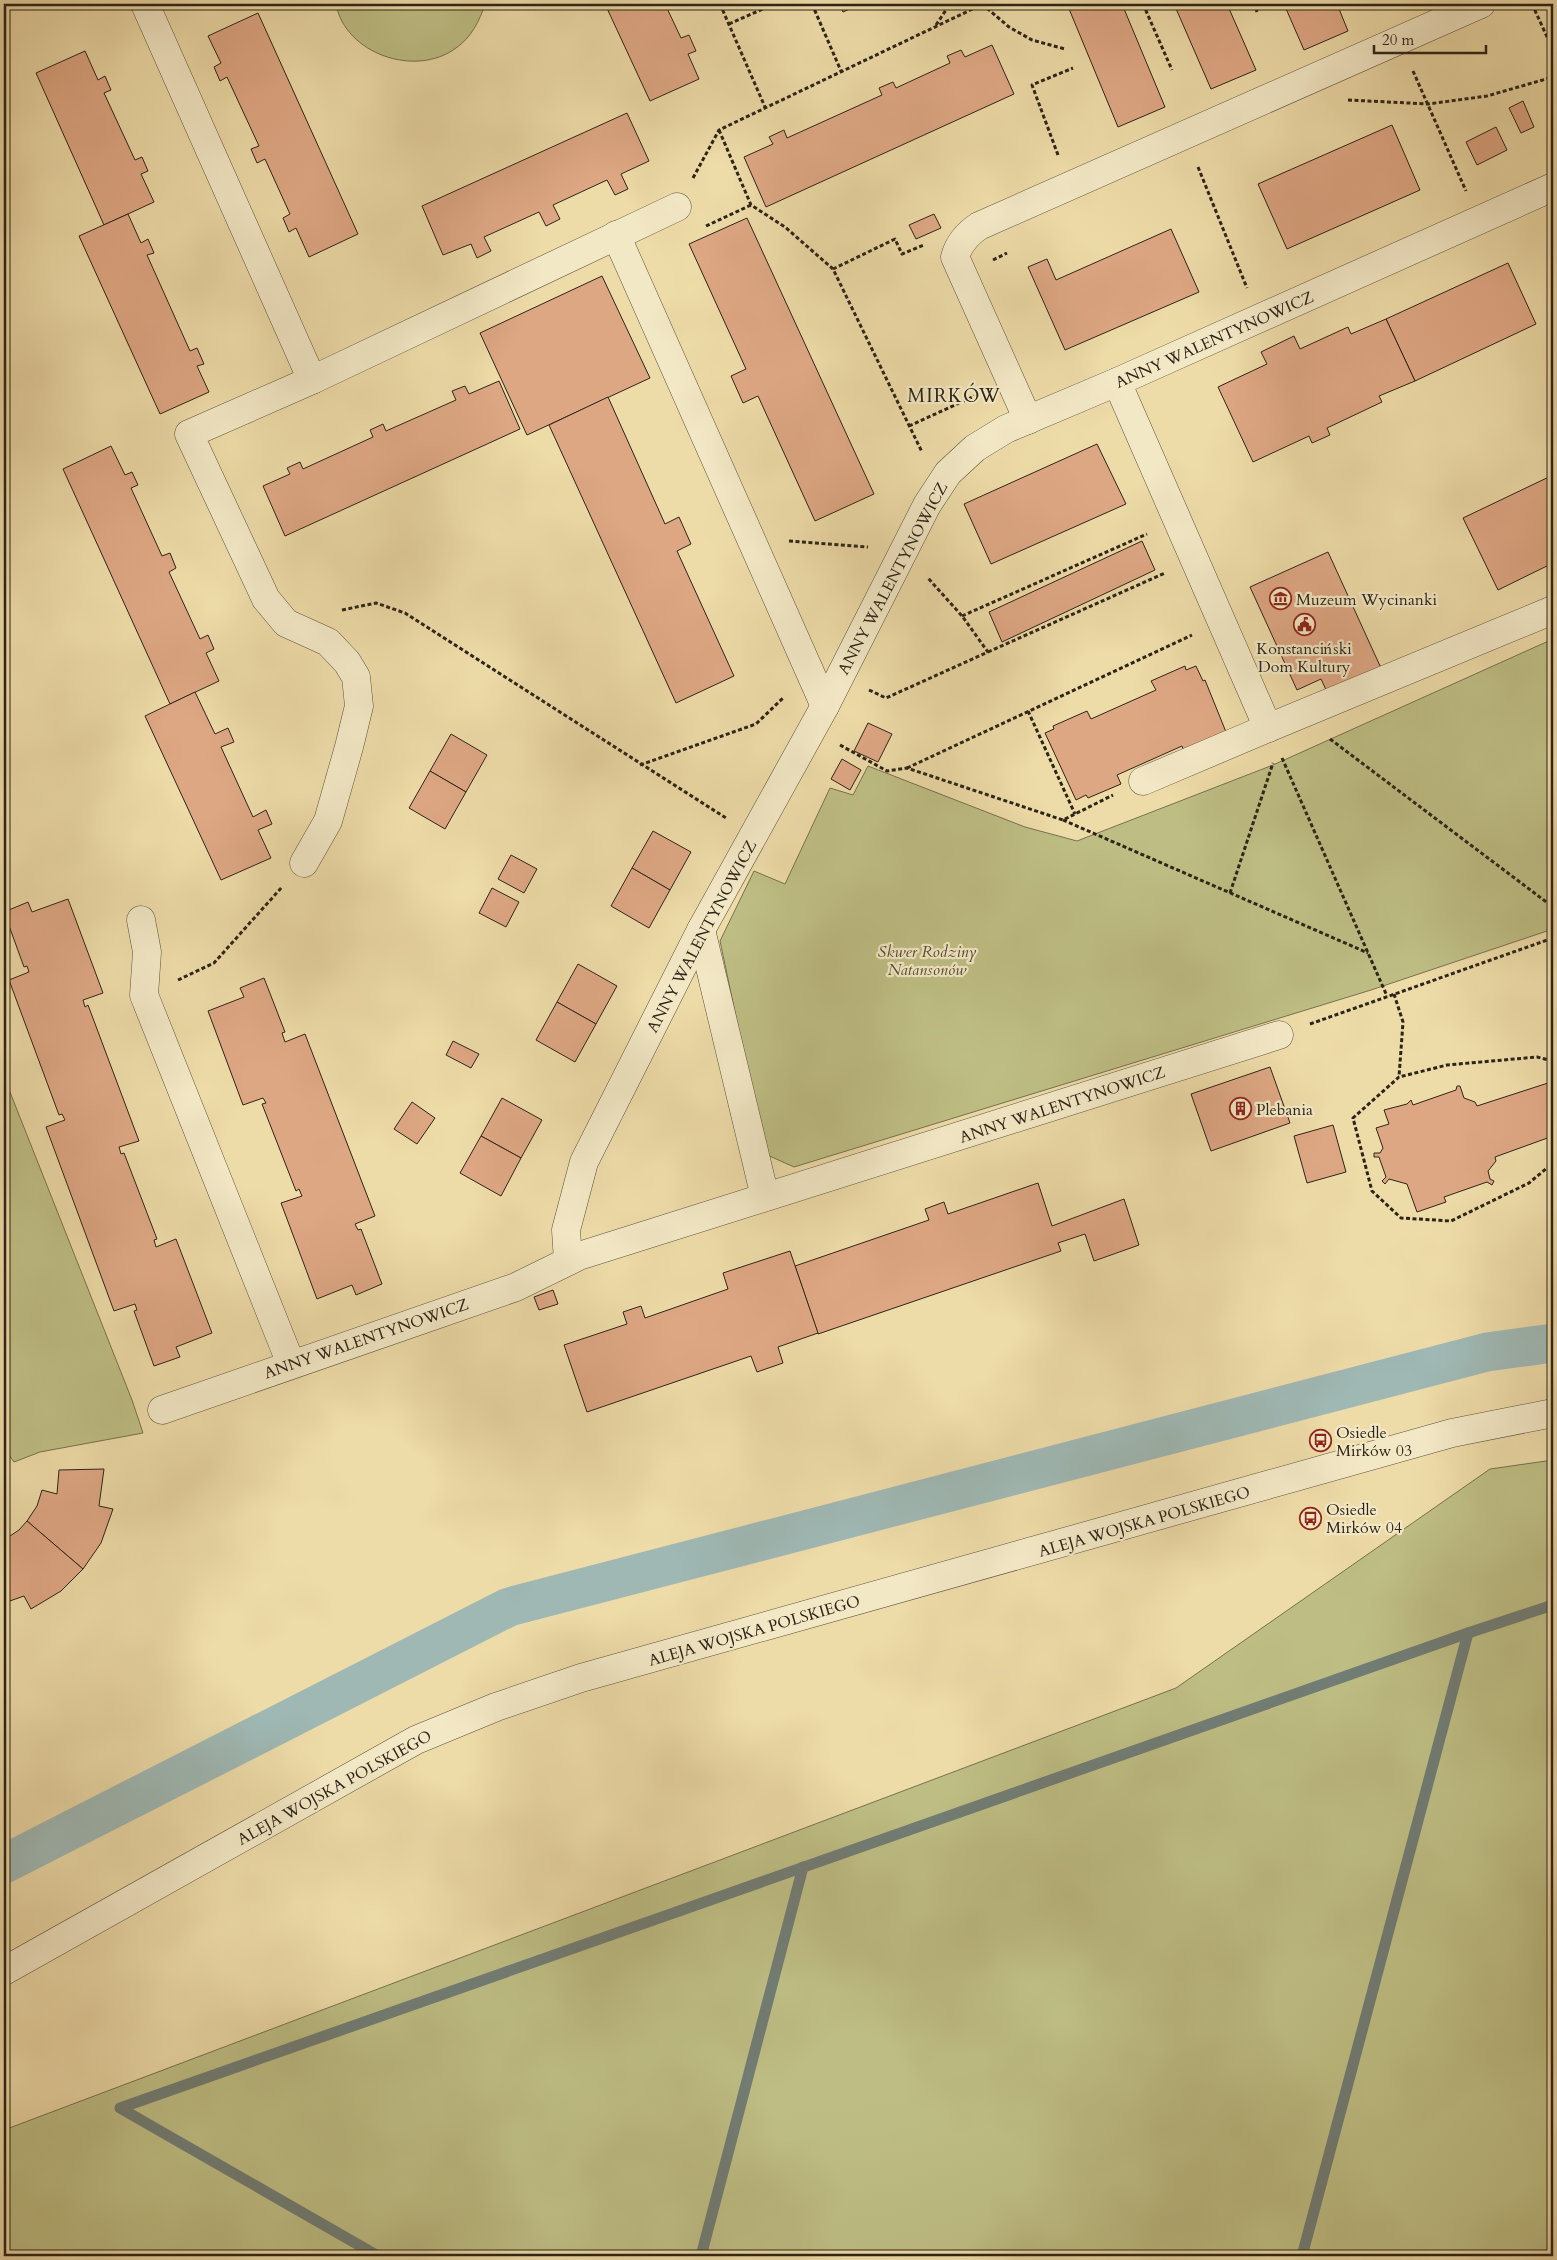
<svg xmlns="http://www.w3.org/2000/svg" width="1557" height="2260" viewBox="0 0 1557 2260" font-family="Cardo,serif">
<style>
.green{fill:#bebe84;stroke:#76714e}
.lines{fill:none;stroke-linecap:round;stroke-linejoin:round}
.stream{stroke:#717d75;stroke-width:11}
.canal{stroke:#9fb8b4;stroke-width:39}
.building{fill:#dea784;stroke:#2d2417}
.minor-casing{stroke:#5d523b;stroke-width:29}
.path{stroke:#2d2417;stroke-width:3;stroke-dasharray:4 2.5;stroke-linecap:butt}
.minor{stroke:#f3e8c6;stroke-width:28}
.labels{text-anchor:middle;stroke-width:4.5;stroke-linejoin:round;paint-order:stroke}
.street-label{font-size:16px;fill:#2d2417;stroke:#f3e8c6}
.poi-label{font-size:16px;fill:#2d2417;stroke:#f3e8c6;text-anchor:start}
.park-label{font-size:16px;font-style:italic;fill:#514a32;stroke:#f3e8c6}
.quarter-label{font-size:19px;letter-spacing:1px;fill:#2d2417;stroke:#f3e8c6}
</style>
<rect width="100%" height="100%" fill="#eddba8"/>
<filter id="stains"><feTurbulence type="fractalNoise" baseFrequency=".004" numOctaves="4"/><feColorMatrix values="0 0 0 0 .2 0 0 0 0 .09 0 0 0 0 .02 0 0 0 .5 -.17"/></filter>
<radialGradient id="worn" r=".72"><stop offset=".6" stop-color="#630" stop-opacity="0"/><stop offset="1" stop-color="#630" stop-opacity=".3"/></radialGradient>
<g class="green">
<path d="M 336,4 L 485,4 C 480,20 471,38 456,48 C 416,78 345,54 336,4 Z"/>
<polygon points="1553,639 1553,929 1371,990 794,1167 765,1154 720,941 754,871 785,884 830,788 853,795 868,766 1025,827 1077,841 1273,765"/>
<polygon points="4,1077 132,1400 143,1433 40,1452 14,1462 4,1448"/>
<polygon points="1553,1460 1553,2256 4,2256 4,2130 1176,1688 1490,1469"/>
</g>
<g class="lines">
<g class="stream">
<polyline points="378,2256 120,2108 1468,1633 1553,1605"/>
<polyline points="701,2256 803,1867"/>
<polyline points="1302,2256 1468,1633"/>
</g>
<polyline class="canal" points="4,1864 509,1607 1487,1352 1553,1343"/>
</g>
<g class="building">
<polygon points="605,4 665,4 681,38 689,35 696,51 688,54 699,79 650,101"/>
<polygon points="839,4 861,4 843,12"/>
<polygon points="1067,4 1122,4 1165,107 1118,127"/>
<polygon points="1174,4 1227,4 1256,70 1211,89"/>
<polygon points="1284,4 1337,4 1348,31 1304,50"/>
<polygon points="258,13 358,234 309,257 296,228 289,232 283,218 290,214 265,159 257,163 251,149 259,146 227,77 220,81 214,67 221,63 208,36"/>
<polygon points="992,45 1014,94 766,207 744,157 773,144 769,137 784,130 787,138 882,95 879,88 893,82 896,88 950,63 947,56 961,50 965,57"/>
<polygon points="85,51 98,80 105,76 111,90 104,93 135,160 142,157 148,171 141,174 154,202 104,225 36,73"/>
<polygon points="1523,101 1534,127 1521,133 1509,108"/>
<polygon points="627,113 649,161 621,174 628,189 615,195 607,180 553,205 560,219 546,226 539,212 484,237 491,251 477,258 471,244 443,255 422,206"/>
<polygon points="1392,125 1420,190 1287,249 1258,184"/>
<polygon points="1496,127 1507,150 1477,165 1466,142"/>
<polygon points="128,214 141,243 148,239 154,253 147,255 190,351 197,348 204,364 197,366 209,392 160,414 79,236"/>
<polygon points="934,214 941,228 916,239 909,225"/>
<polygon points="747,218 874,494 815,521 758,396 743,403 731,376 746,369 689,244"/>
<polygon points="1171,229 1199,292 1065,350 1028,267 1047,259 1056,280"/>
<polygon points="1508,263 1536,324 1415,381 1386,319"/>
<polygon points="602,276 650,378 527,435 480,333"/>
<polygon points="1386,319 1415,381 1379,396 1382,402 1327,428 1330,435 1312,443 1309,436 1253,462 1218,387 1267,364 1261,352 1294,336 1300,349 1348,327 1351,334"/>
<polygon points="499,381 520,429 285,536 263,486 290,474 287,468 300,462 303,469 373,437 370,430 383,424 386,431 456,400 452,391 465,386 469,394"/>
<polygon points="608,397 665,524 679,517 691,544 677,551 734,676 676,703 549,425"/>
<polygon points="1097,444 1126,504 991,564 964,504"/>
<polygon points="111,446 125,475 132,472 138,485 131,488 162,556 170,553 176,568 169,572 200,639 208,635 214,649 206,653 219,681 170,704 63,469"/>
<polygon points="1553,475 1553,563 1498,590 1463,518"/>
<polygon points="1142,541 1155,570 1002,642 989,612"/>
<polygon points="1328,552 1381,668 1327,692 1321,679 1297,690 1250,587"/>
<polygon points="1185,666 1186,670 1196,666 1203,681 1205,680 1226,732 1185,754 1182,746 1117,775 1121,784 1088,798 1086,795 1076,800 1045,733 1054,729 1053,726 1087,711 1091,719 1156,690 1151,681"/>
<polygon points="195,692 215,734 228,728 234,742 221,747 253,817 266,810 272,824 258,830 271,858 221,880 145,716"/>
<polygon points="868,723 892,734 878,762 854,751"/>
<polygon points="451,734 487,755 466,792 430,771"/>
<polygon points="842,759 861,770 850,790 831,779"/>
<polygon points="430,771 466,792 445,829 409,808"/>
<polygon points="653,831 691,852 670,890 632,868"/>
<polygon points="511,855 537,869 524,893 498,879"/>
<polygon points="632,868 670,890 649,928 611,906"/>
<polygon points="492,888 519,902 506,927 479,913"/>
<polygon points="68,899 103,993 83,1000 85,1007 88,1005 139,1141 119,1147 121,1154 124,1153 157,1239 154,1240 156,1247 176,1239 212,1333 176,1347 180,1357 154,1366 134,1311 137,1310 135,1304 114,1311 46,1127 65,1120 62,1114 59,1115 9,980 29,972 27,966 24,967 4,912 28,902 32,912"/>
<polygon points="578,964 617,986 596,1024 557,1002"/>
<polygon points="264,978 285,1032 282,1033 285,1042 305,1034 375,1216 355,1224 358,1230 361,1229 382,1284 356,1295 352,1285 317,1299 281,1203 302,1196 299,1189 296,1191 262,1104 266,1103 263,1098 243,1105 208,1011 244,997 240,988"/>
<polygon points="557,1002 596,1024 575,1062 536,1040"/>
<polygon points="453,1041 479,1054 471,1068 446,1055"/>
<polygon points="1270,1067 1290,1123 1211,1151 1191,1094"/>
<polygon points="1548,1083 1551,1093 1553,1092 1553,1136 1495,1157 1496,1161 1488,1171 1490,1179 1494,1181 1492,1185 1487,1182 1444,1197 1446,1202 1417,1212 1407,1184 1389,1179 1385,1184 1382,1181 1386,1177 1379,1157 1374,1157 1374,1153 1380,1153 1383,1148 1376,1128 1389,1124 1384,1110 1407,1104 1411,1100 1413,1105 1456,1090 1457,1086 1460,1086 1464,1098 1475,1102 1477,1106"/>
<polygon points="502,1098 542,1120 521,1158 481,1136"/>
<polygon points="412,1102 435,1118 417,1144 394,1129"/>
<polygon points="1333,1125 1346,1172 1307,1183 1294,1136"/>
<polygon points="481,1136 521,1158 501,1196 460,1173"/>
<polygon points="1038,1183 1052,1226 1124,1199 1139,1245 1094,1261 1085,1234 1058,1243 1061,1251 818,1334 795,1266 929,1220 925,1209 944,1202 948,1214"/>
<polygon points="790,1251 818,1333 778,1347 783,1363 757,1372 751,1356 587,1412 564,1345 627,1324 623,1312 641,1306 645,1318 728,1289 723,1273"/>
<polygon points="553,1290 558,1304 539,1310 534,1297"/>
<polygon points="104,1469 99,1506 113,1509 101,1543 83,1569 27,1521 37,1506 42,1490 57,1494 59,1470"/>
<polygon points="27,1521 83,1569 61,1591 31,1609 24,1596 4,1603 4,1556 5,1556 4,1540 19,1530"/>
</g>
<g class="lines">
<defs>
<g id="minor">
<polyline points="145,4 312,380"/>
<polyline points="616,235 825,706"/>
<polyline points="1117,382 1268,728 1553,610"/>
<path d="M 1028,420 L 955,257 C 959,243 967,234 979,226 L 1481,4"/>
<polyline points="1143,781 1268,728"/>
<polyline points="304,863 328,821 349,747 359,706 356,677 347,662 328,642 286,623 266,599 189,434 312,380 677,207"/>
<polyline points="141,920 147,952 144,995 291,1364"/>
<polyline points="701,930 765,1197"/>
<polyline points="568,1261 566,1230 584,1162 701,930 825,706 927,505 948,473 975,448 1006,429 1117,382 1553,187"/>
<polyline points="162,1410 516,1287 579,1256 1279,1035"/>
<polyline points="4,1971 416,1740 496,1707 581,1678 1452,1433 1553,1413"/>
</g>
</defs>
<use href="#minor" class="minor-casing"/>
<g class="path">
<polyline points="720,4 765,107"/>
<polyline points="812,4 841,71"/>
<polyline points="982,4 1009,27 1032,40 1065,49"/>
<polyline points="1143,4 1172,70"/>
<polyline points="1254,4 1257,12"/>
<polyline points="1532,4 1553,50"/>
<polyline points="729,24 774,4"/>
<polyline points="936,25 950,4"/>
<polyline points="1413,71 1466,191"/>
<polyline points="1348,100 1428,104 1487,96 1553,77"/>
<polyline points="719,130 751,205 785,227 833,269 922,452"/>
<polyline points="1058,155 1032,85 1073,68"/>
<polyline points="1198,167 1247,288"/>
<polyline points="693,178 719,130 983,4"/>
<polyline points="706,226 751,205"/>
<polyline points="993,260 1007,253"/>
<polyline points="833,269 895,239 902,254 924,245"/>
<polyline points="909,426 979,394"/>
<polyline points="789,541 868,547"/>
<polyline points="342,610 376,603 405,613 726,818"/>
<polyline points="962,616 1147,534"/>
<polyline points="988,652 1165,573"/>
<polyline points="869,690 886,698 988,652 962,616 928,578"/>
<polyline points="1028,711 1075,814"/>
<polyline points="1330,739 1553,907"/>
<polyline points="840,745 887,771 907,768 1063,820 1113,795"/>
<polyline points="1282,758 1387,996"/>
<polyline points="640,765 756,724 784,697"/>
<polyline points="907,768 1192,635"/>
<polyline points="1063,820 1368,953"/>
<polyline points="1230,893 1273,763"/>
<polyline points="178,980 214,963 282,887"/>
<polyline points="1394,994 1403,1022 1399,1077"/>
<polyline points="1310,1024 1553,938"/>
<polyline points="1553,1061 1537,1057 1447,1065 1399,1077 1353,1118 1372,1191 1401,1218 1451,1221 1529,1183 1553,1163"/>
</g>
<use href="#minor" class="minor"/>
</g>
<defs>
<symbol id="museum-ring" viewBox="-11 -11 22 22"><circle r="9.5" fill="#f3e8c6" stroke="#8f2418" stroke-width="1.5"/><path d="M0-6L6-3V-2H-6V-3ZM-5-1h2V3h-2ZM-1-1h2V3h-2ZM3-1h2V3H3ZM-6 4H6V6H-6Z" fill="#8f2418"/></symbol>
<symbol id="civic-ring" viewBox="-11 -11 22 22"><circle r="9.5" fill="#f3e8c6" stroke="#8f2418" stroke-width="1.5"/><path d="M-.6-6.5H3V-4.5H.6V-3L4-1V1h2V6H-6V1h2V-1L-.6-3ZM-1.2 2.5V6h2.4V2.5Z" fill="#8f2418"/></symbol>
<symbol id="building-ring" viewBox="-11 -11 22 22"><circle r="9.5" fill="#f3e8c6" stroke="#8f2418" stroke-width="1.5"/><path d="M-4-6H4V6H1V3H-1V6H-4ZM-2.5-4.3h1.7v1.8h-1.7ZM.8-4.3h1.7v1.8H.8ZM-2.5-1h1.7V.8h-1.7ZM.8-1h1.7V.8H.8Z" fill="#8f2418"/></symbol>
<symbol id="bus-ring" viewBox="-11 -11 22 22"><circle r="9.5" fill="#f3e8c6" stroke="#8f2418" stroke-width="1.5"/><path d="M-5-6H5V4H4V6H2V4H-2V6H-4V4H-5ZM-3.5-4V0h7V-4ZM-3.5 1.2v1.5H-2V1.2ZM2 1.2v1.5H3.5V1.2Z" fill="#8f2418"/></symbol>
</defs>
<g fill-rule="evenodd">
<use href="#museum-ring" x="1268" y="586" width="25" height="25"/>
<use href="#civic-ring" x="1292" y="612" width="25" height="25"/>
<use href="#building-ring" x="1228" y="1096" width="25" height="25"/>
<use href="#bus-ring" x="1308" y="1428" width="25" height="25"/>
<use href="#bus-ring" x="1298" y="1506" width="25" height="25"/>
</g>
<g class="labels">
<g class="street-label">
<text transform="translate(1214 339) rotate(-24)" y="6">ANNY WALENTYNOWICZ</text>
<text transform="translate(892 578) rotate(-62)" y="6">ANNY WALENTYNOWICZ</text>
<text transform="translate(701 936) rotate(-62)" y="6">ANNY WALENTYNOWICZ</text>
<text transform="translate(1062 1104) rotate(-18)" y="6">ANNY WALENTYNOWICZ</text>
<text transform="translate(366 1338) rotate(-19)" y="6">ANNY WALENTYNOWICZ</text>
<text transform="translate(1144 1521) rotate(-16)" y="6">ALEJA WOJSKA POLSKIEGO</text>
<text transform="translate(754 1630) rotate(-16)" y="6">ALEJA WOJSKA POLSKIEGO</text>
<text transform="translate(334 1787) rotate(-29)" y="6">ALEJA WOJSKA POLSKIEGO</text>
</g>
<g class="poi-label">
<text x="1296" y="605">Muzeum Wycinanki</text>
<text x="1304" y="654" text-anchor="middle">Konstanciński<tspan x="1304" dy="18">Dom Kultury</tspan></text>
<text x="1256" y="1115">Plebania</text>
<text x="1336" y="1438">Osiedle<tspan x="1336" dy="18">Mirków 03</tspan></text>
<text x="1326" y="1515">Osiedle<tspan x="1326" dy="18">Mirków 04</tspan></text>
</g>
<g class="park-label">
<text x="927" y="957">Skwer Rodziny<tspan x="927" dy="18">Natansonów</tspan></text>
</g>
<g class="quarter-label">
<text x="954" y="402">MIRKÓW</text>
</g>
</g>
<rect width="1557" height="2260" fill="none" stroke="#eddba8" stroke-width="20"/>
<rect x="5" y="5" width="1547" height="2250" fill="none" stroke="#2d2417" stroke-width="2.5"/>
<rect x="10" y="10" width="1537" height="2240" fill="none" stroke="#2d2417"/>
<path d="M1374 45v8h112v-8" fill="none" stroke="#2d2417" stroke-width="2.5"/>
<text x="1382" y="45" font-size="15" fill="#2d2417" stroke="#f3e8c6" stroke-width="4" paint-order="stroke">20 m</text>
<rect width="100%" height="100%" filter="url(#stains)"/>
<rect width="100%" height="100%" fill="url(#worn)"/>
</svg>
